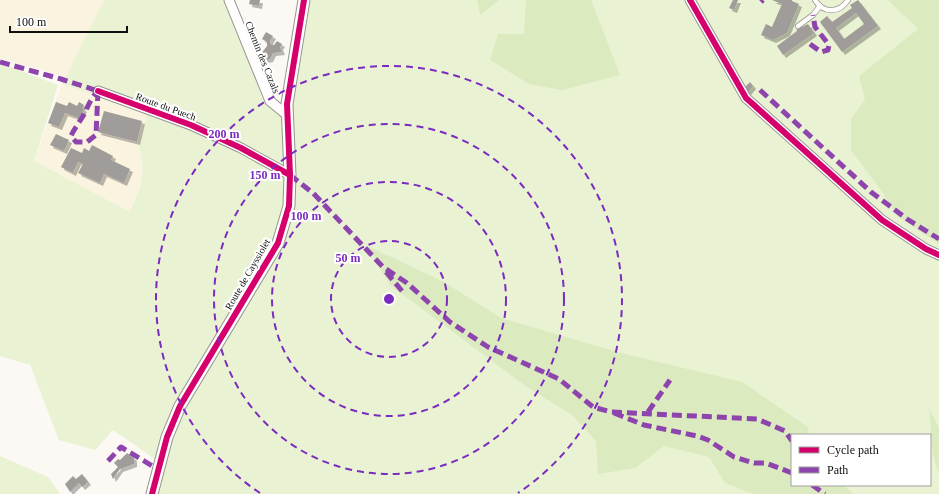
<svg xmlns="http://www.w3.org/2000/svg" width="939" height="494" viewBox="0 0 939 494" font-family="Georgia,serif">
<style>
.farmland{fill:#f9f3df}
.green{fill:#e9f2d2;fill-rule:evenodd}
.forest{fill:#dceac0}
.building{fill:#9f9c99;fill-rule:evenodd;filter:url(#shadow)}
.lines{fill:none;stroke-linecap:round;stroke-linejoin:round}
.service-casing{stroke:#969492;stroke-width:6}
.minor-casing{stroke:#969492;stroke-width:11}
.tertiary-casing{stroke:#969492;stroke-width:13}
.service{stroke:#fffefd;stroke-width:4.5}
.minor{stroke:#fffefd;stroke-width:9}
.tertiary{stroke:#fffefd;stroke-width:11}
.quiet{stroke:#8e44ad;stroke-width:5;stroke-dasharray:10 5;stroke-linecap:butt}
.cycleway-casing{stroke:#fff;stroke-width:8}
.cycleway{stroke:#d6006c;stroke-width:6}
.ring{fill:none;stroke:#7b2cbf;stroke-width:2;stroke-dasharray:7 5}
.labels{text-anchor:middle;stroke-width:4;stroke-linejoin:round;paint-order:stroke}
.street-label{font-size:10px;fill:#0f0f0f;stroke:#fff}
.centre{fill:#7b2cbf;stroke:#fff;stroke-width:2}
.ring-label{font-size:12px;text-anchor:middle;font-weight:bold;fill:#7b2cbf;stroke:#fff;stroke-width:4;stroke-linejoin:round;paint-order:stroke}
</style>
<defs>
<filter id="shadow"><feDropShadow dx="3" dy="3" stdDeviation="0" flood-color="#0004"/></filter>
</defs>
<rect width="100%" height="100%" fill="#fcf9f4"/>
<g class="farmland">
<polygon points="0,0 112,0 111,90 0,58"/>
<polygon points="62,84 148,113 139,145 143,169 140,188 130,212 34,161"/>
</g>
<g class="green">
<path d="M 104,0 L 225,0 L 263,100 L 292,112 L 309,0 L 939,0 L 939,494 L 147,494 L 156,460 L 113,430 L 95,450 L 59,440 L 30,365 L 0,356 L 0,63 L 58,85 L 34,161 L 130,212 L 140,188 L 143,169 L 139,145 L 148,113 L 62,84 ZM 792,435 L 930,435 L 930,485 L 792,485 Z"/>
<polygon points="0,456 48,477 60,494 0,494"/>
</g>
<g class="forest">
<polygon points="477,0 499,0 480,15"/>
<polygon points="526,0 591,0 620,75 562,90 529,84 490,60 498,34 524,34"/>
<polygon points="888,0 939,0 939,244 897,216 884,194 851,150 851,119 865,99 859,76 918,29"/>
<polygon points="366,245 442,281 501,318 621,353 742,382 808,427 809,435 792,435 792,485 844,485 853,494 753,494 725,483 709,457 664,446 635,468 598,474 596,441 573,416 520,382 390,285"/>
<polygon points="929,408 939,428 939,475 933,455"/>
</g>
<g class="building">
<polygon points="250,0 260,0 259,6 249,4"/>
<polygon points="733,0 738,0 734,10 729,8"/>
<polygon points="772,0 792,0 792,1 799,4 787,33 773,40 761,35 766,24 772,27 782,4"/>
<path d="M 858,0 L 878,26 L 842,52 L 820,22 L 827,16 L 832,22 L 852,8 L 850,5 ZM 856,13 L 864,24 L 844,39 L 836,28 Z"/>
<polygon points="808,24 814,33 783,55 777,46 797,31 796,30"/>
<polygon points="266,32 273,36 270,41 271,45 274,45 277,41 282,44 280,47 282,52 273,53 270,59 266,60 260,55 267,46 267,42 262,39"/>
<polygon points="750,82 753,86 748,92 744,88"/>
<polygon points="56,102 67,106 69,102 77,106 79,102 84,105 82,108 84,109 79,118 65,113 59,127 48,123"/>
<polygon points="104,111 142,121 137,142 98,132"/>
<polygon points="56,134 69,140 64,151 50,145"/>
<polygon points="92,145 113,156 111,160 130,169 124,183 104,174 100,183 78,173 83,164 78,162 73,173 61,167 71,148 82,153 84,148 89,151"/>
<polygon points="127,453 134,458 134,464 120,469 113,479 111,474 118,467 114,463 118,459 120,460"/>
<polygon points="82,474 88,482 82,487 79,483 70,492 65,484 73,476 76,479"/>
</g>
<g class="lines">
<defs>
<g id="service">
<path d="M 815,0 C 823,14 840,13 848,0"/>
<polyline points="798,26 813,15 820,6"/>
</g>
<g id="minor">
<polyline points="229,0 270,101 287,115"/>
<polyline points="690,0 746,98 882,220 926,249 939,255"/>
<polyline points="98,91 191,125 241,148 290,175"/>
</g>
<polyline id="tertiary" points="152,494 167,437 180,406 278,243 289,206 290,175 287,104 304,0"/>
</defs>
<use href="#service" class="service-casing"/>
<use href="#minor" class="minor-casing"/>
<use href="#tertiary" class="tertiary-casing"/>
<use href="#service" class="service"/>
<use href="#minor" class="minor"/>
<use href="#tertiary" class="tertiary"/>
<g class="quiet">
<polyline points="761,2 763,0"/>
<polyline points="810,44 821,52 828,50 829,45 815,27 813,15"/>
<polyline points="0,62 61,79 98,91"/>
<polyline points="760,90 871,192 907,219 939,239"/>
<path d="M 98,91 L 96,135 L 87,142 L 76,142 L 71,136 C 74,129 79,123 83,116 C 88,107 90,99 98,91 Z"/>
<polyline points="290,175 313,193 383,267 407,283 450,322 488,347 559,379 593,407 611,412 757,419 785,431 792,441"/>
<polyline points="386,272 402,291"/>
<polyline points="648,412 670,380"/>
<polyline points="614,413 644,425 697,436 708,440 734,457 754,463 766,463 792,473"/>
<polyline points="108,461 121,447 159,470"/>
<polyline points="812,485 825,494"/>
</g>
<defs>
<g id="cycleway">
<polyline points="690,0 746,98 882,220 926,249 939,255"/>
<polyline points="98,91 191,125 241,148 290,175"/>
<polyline points="152,494 167,437 180,406 278,243 289,206 290,175 287,104 304,0"/>
</g>
</defs>
<use href="#cycleway" class="cycleway-casing"/>
<use href="#cycleway" class="cycleway"/>
</g>
<g class="ring">
<circle cx="389" cy="299" r="58"/>
<circle cx="389" cy="299" r="117"/>
<circle cx="389" cy="299" r="175"/>
<path d="M260 493A233 233 0 1 1 518 493"/>
</g>
<g class="labels">
<g class="street-label">
<text transform="translate(263 57) rotate(68)" y="4">Chemin des Cazals</text>
<text transform="translate(166 106) rotate(20)" y="4">Route du Puech</text>
<text transform="translate(247 274) rotate(-60)" y="4">Route de Cayssiolet</text>
</g>
</g>
<circle cx="389" cy="299" r="6" class="centre"/>
<g class="ring-label">
<text x="224" y="138">200 m</text>
<text x="265" y="179">150 m</text>
<text x="306" y="220">100 m</text>
<text x="348" y="262">50 m</text>
</g>
<rect x="791" y="434" width="140" height="52" fill="#ffffff" stroke="#9f9f9f"/>
<rect x="799" y="447" width="20" height="6" fill="#d6006c" stroke="#9f9f9f"/>
<text x="827" y="454" font-size="12" fill="#0f0f0f">Cycle path</text>
<rect x="799" y="467" width="20" height="6" fill="#8e44ad" stroke="#9f9f9f"/>
<text x="827" y="474" font-size="12" fill="#0f0f0f">Path</text>
<path d="M10 26v6h117v-6" fill="none" stroke="#0f0f0f" stroke-width="2"/>
<text x="16" y="26" font-size="12" fill="#0f0f0f" stroke="#ffffff" stroke-width="3" paint-order="stroke">100 m</text>
</svg>
